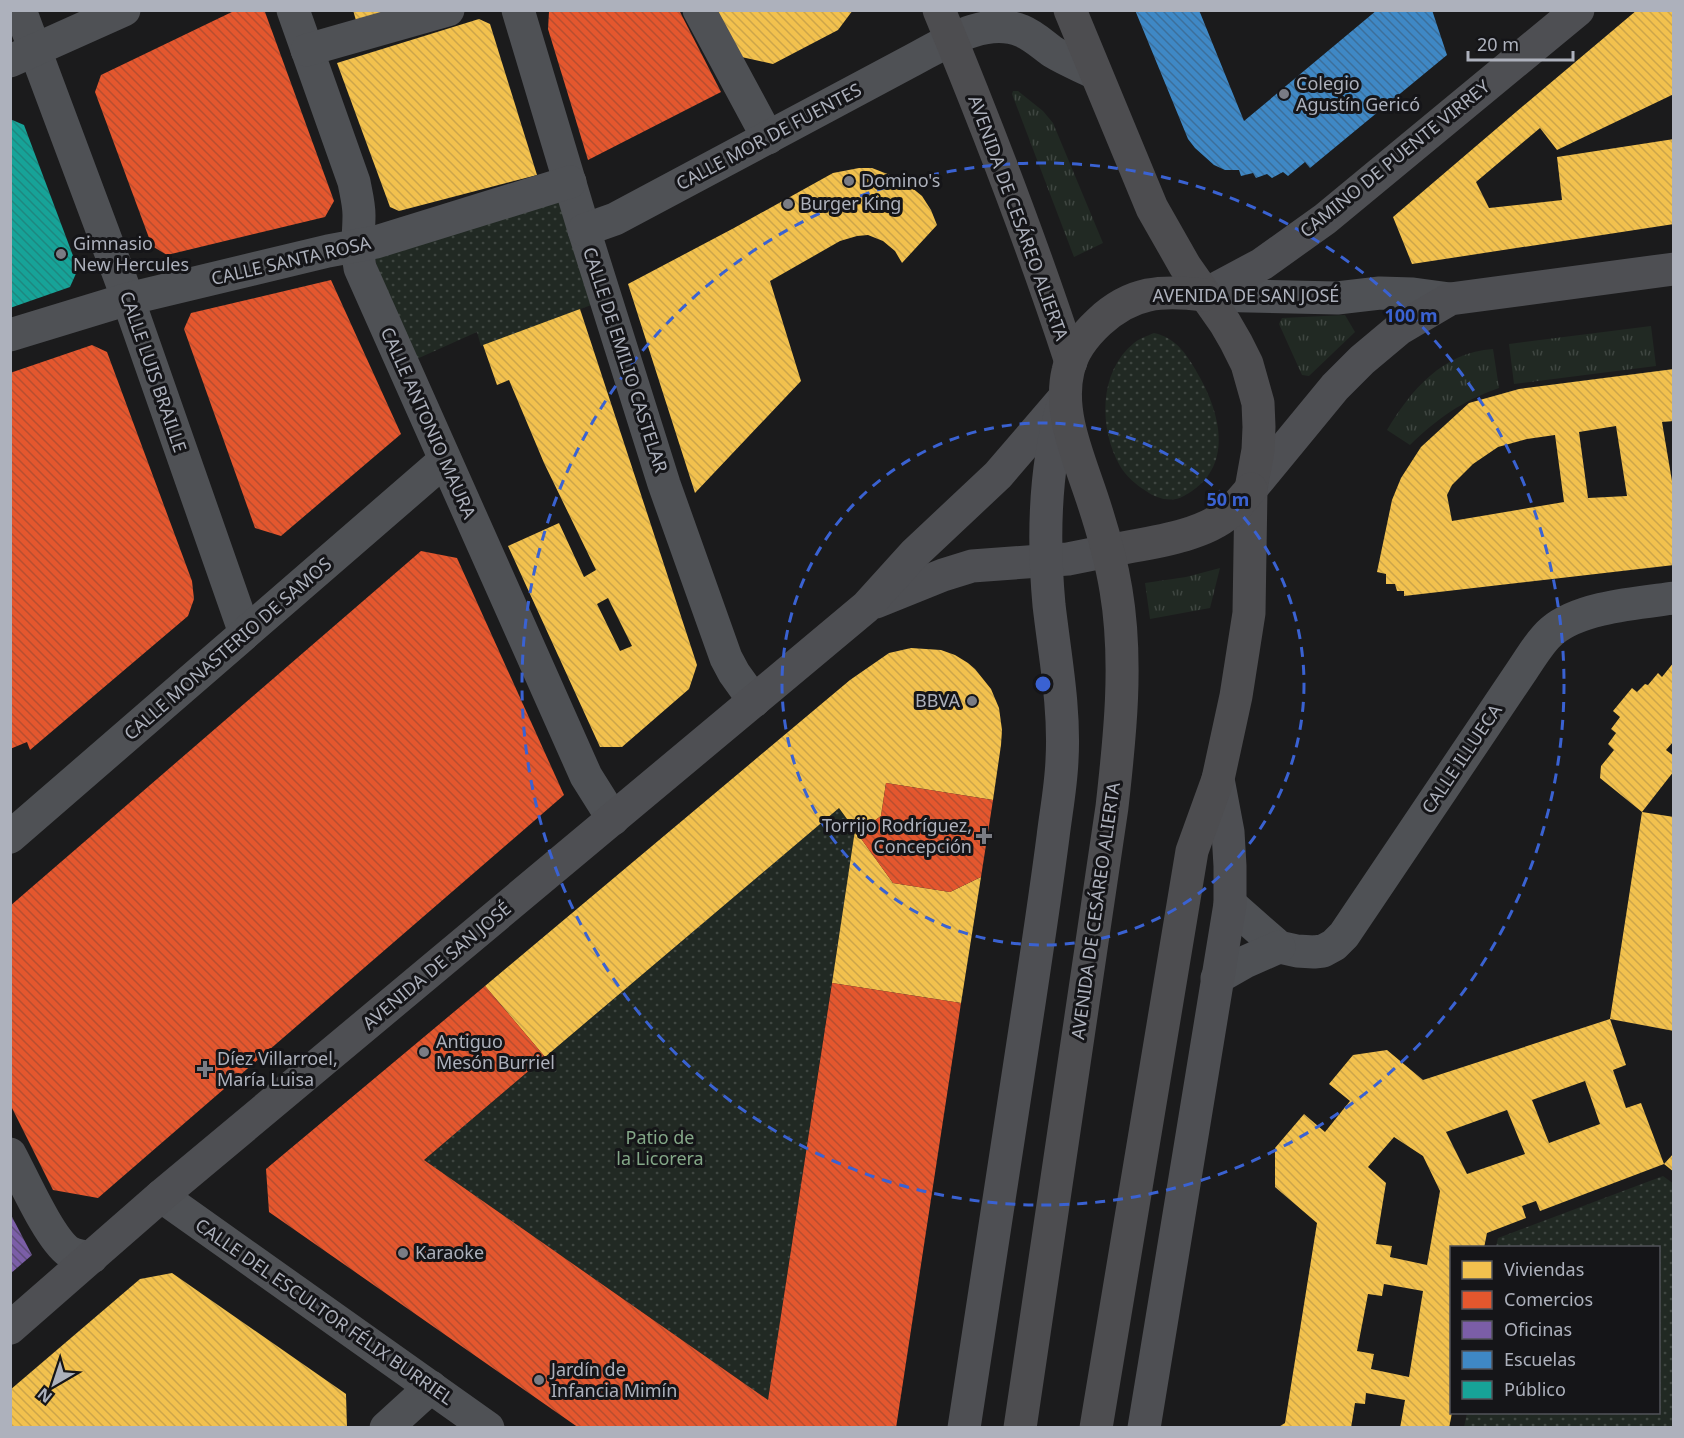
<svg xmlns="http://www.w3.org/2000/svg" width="1684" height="1438" viewBox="0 0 1684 1438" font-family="'Noto Sans',sans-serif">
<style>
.grass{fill:url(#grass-tufts)}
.park{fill:url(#park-dots)}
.homes{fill:url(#homes-back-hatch);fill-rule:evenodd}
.shops{fill:url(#shops-back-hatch)}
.offices{fill:url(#offices-back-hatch)}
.schools{fill:url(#schools-back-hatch)}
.public{fill:url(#public-back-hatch)}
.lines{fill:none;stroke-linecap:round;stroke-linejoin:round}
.minor{stroke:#4f5155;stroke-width:33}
.secondary{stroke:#4e4f53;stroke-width:33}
.primary{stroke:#4d4d50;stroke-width:33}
.ring{fill:none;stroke:#3a62d2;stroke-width:3;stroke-dasharray:10 8}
.poi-dot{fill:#7a7c84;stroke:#151518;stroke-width:2}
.labels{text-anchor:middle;stroke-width:6;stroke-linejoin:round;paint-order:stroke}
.poi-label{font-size:18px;fill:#adb1bc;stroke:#151518;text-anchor:start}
.street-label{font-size:18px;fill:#adb1bc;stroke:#151518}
.park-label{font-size:18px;fill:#84a888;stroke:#151518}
.centre{fill:#3a62d2;stroke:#151518;stroke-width:3}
.ring-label{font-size:18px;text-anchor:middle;font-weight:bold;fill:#3a62d2;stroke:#151518;stroke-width:6;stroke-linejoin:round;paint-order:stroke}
</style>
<defs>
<pattern id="grass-tufts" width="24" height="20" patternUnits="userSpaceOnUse" patternTransform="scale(1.5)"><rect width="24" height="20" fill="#212923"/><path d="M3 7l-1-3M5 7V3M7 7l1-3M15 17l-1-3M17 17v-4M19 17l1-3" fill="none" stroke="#3f4641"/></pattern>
<pattern id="park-dots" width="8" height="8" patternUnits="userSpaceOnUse" patternTransform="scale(1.5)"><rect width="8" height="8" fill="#212923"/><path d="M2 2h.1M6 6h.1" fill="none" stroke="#3f4641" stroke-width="1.8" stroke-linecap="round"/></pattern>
<pattern id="homes-back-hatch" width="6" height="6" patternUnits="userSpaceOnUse" patternTransform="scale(1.5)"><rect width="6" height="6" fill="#f2c14e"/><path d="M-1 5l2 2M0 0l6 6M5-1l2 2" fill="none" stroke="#cca54a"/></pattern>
<pattern id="shops-back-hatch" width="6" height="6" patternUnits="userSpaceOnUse" patternTransform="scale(1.5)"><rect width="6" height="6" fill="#e4572e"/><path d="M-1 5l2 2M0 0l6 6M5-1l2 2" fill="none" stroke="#b84e30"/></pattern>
<pattern id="offices-back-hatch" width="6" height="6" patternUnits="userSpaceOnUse" patternTransform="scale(1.5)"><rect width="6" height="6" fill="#7b5ea7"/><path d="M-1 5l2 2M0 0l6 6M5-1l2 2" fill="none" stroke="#5f4e7b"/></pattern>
<pattern id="schools-back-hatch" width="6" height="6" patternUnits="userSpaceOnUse" patternTransform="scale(1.5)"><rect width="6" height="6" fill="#3f88c5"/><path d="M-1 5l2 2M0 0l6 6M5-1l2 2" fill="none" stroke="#3c6f9b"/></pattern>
<pattern id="public-back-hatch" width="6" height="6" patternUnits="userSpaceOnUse" patternTransform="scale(1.5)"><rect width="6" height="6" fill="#17a398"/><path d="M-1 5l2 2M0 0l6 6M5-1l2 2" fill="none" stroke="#1e8880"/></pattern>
</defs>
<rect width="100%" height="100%" fill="#1b1b1c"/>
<!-- grass -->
<g class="grass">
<polygon points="1013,91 1018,91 1043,111 1053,123 1103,243 1074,257 1012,94"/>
<polygon points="1345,315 1355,332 1309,376 1302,375 1279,324 1282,318"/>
<polygon points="1651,326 1656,366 1514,384 1509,344"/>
<path d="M1493 349 1499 388C1462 401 1438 418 1410 445L1387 430C1411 390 1443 352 1493 349Z"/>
<polygon points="1220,568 1210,608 1150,619 1145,583 1186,577"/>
</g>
<!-- park -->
<g class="park">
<polygon points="561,198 602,301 481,346 477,332 410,362 372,251"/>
<path d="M1154 333C1177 338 1188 356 1199 376 1219 411 1234 463 1192 491 1187 494 1182 498 1176 499 1165 501 1154 497 1146 491 1136 485 1126 476 1120 466 1099 429 1098 372 1134 343 1140 338 1147 336 1154 333Z"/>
<polygon points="839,808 855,830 768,1400 424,1160"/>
<polygon points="1663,1176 1674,1184 1673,1427 1464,1427 1467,1413 1658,1412 1658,1248 1496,1247 1498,1238"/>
</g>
<!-- homes -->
<g class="homes">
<polygon points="353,10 396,10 357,24"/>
<polygon points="713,10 853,10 838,30 773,64 737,56"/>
<polygon points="1637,10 1674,10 1674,94 1557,150 1540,128 1476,182 1489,208 1562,200 1557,157 1674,139 1674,224 1412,264 1393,217 1523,106"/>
<polygon points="479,19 490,24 537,175 399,211 390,207 337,63"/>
<polygon points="859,168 872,168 890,175 906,183 922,196 931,210 937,225 902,263 895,251 883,241 868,235 857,236 840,241 770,281 801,381 695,493 628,284 734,228 833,173"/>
<path d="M580 309 697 665 689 689 622 747H600L508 546 559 523 584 577 596 570 544 463 509 380 497 385 483 345ZM608 598 632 646 620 651 597 604Z"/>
<path d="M1674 369V421L1662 422 1674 493V565L1404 596V591H1397L1395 584H1386V574L1377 572 1392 500 1401 478 1421 447 1469 403 1519 389ZM1616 426 1627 496 1588 498 1579 432ZM1555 435 1564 502 1452 521 1447 495 1452 485 1473 464 1498 447 1527 439Z"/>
<polygon points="911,648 941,650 955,655 968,663 975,669 991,689 999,708 1002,730 1001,745 993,800 886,783 881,816 857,833 893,883 950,892 981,877 961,1003 832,983 855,830 839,808 545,1057 485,986 850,680 889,653"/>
<polygon points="1674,662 1674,741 1666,750 1674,756 1674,771 1642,812 1674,817 1674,1031 1610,1019 1642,812 1600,778 1601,766 1614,750 1608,744 1616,733 1611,729 1620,717 1613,711 1632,688 1637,692 1645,684 1648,685 1658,673 1662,677"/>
<path d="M1610 1019 1626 1065 1613 1070 1626 1108 1641 1103 1664 1164 1674 1153V1172L1664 1164 1540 1211 1536 1201 1522 1206 1526 1218 1487 1233 1484 1248H1452V1413L1449 1428H1400L1405 1400 1366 1393 1365 1404 1355 1403 1351 1428H1277L1285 1423 1317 1223 1275 1187V1148L1304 1114 1325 1132 1350 1101 1329 1084 1353 1055 1387 1050 1423 1080ZM1585 1081 1600 1124 1549 1143 1532 1100ZM1507 1110 1525 1154 1467 1174 1446 1132ZM1394 1137 1423 1156 1440 1191 1427 1265 1390 1257 1392 1246 1376 1244 1386 1183 1368 1167ZM1384 1284 1423 1291 1409 1377 1371 1369 1374 1354 1357 1351 1368 1294 1382 1296Z"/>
<polygon points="172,1273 346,1394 347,1428 10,1428 10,1390 140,1279"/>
</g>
<!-- shops -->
<g class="shops">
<polygon points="236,10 261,10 265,12 334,201 325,217 167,255 152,246 95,92 101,75"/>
<polygon points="552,10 679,10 721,92 588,160 548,29 549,12"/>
<polygon points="331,280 401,434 281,536 255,528 184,329 191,313"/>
<polygon points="92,345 107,352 192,581 194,599 188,616 30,750 27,742 10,749 10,373"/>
<polygon points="421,551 457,558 564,795 98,1198 53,1190 10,1104 10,906"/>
<polygon points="886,783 993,800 981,877 950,892 893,883 857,833 881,816"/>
<polygon points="832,983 961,1003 896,1428 579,1428 269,1212 266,1169 485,986 545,1057 424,1160 768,1400"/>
</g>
<!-- offices -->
<polygon class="offices" points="10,1213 32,1255 10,1274"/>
<!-- schools -->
<polygon class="schools" points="1135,10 1199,10 1244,121 1377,10 1432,10 1447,55 1310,168 1305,162 1288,176 1283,172 1272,178 1267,174 1256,178 1253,173 1241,176 1239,170 1225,170 1214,165 1195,148 1188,139"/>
<!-- public -->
<polygon class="public" points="10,119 24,125 78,269 70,287 10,308"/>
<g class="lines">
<!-- minor -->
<g class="minor">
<polyline points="20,10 128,299 245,633"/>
<path d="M293 10 354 182C356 193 359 204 359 215 359 235 356 247 360 268L586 776 613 819"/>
<polyline points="518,10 584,230 664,484 726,658 734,673 754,701"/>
<polyline points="699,10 768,138"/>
<polyline points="307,50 448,10"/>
<polyline points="10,61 124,10"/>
<path d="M584 230 615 219 909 62C942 45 984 15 1022 31 1034 36 1043 45 1053 52 1066 60 1081 66 1095 73"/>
<polyline points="1204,295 1337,298 1380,293 1413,294 1450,299"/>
<polyline points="10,335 128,299 328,251 376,242 570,182"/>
<polyline points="10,837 445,460"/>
<path d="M1230 904 1279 947 1297 951 1314 952 1323 951 1334 945 1344 935 1523 669C1532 656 1540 641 1552 631 1580 607 1638 603 1674 598"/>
<polyline points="1217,978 1245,962 1279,947"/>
<path d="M10 1154C23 1178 49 1238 69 1252 77 1256 84 1257 92 1257"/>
<polyline points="161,1196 488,1428"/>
<polyline points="386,1428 431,1387"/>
</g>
<!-- secondary -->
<g class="secondary">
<polyline points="1204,295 1262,264 1325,219 1578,10"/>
<polyline points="1251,489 1335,387 1362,360 1399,329 1450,299 1674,269"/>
<polyline points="876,602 943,575 972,566 1068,559 1108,551"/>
<polyline points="10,1328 161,1196 866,607 914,554 998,475 1065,397"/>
<path d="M964 1428C987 1284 1009 1140 1030 997 1038 944 1046 891 1053 837 1056 812 1061 786 1062 760 1065 708 1055 657 1049 605 1043 539 1044 469 1063 405"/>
<polyline points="1144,1428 1230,904 1230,866 1228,832 1218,779"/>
</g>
<!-- primary -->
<g class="primary">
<path d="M939 10C987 126 1032 243 1071 362"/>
<polyline points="1070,10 1152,208 1185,266 1225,323 1236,342 1247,364 1258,403 1259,427 1258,450 1251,489 1249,613 1236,696 1218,779 1192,851 1096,1428"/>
<path d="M1108 551C1145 543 1200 538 1229 513 1237 506 1244 497 1251 489"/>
<path d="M1020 1428 1112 807C1120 736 1128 661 1116 590 1111 559 1102 528 1092 498 1079 458 1058 413 1068 371 1072 351 1085 335 1099 322 1132 291 1162 290 1204 295"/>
</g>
</g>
<!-- distance rings -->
<g class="ring">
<circle cx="1043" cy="684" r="261"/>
<circle cx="1043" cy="684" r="521"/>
</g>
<!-- markers -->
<g class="poi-dot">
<circle cx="1284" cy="94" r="6"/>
<circle cx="849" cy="181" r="6"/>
<circle cx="788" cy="204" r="6"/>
<circle cx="61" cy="254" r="6"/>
<circle cx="972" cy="701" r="6"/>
<path d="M981 827h6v6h6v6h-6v6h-6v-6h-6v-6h6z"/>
<circle cx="424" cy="1052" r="6"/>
<path d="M202 1060h6v6h6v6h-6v6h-6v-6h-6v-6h6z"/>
<circle cx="403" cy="1253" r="6"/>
<circle cx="539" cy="1380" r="6"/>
</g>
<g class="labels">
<!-- poi labels -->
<g class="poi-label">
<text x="1296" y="90">Colegio<tspan x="1296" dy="21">Agustín Gericó</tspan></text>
<text x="861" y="187">Domino's</text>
<text x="800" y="210">Burger King</text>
<text x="73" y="250">Gimnasio<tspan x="73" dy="21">New Hercules</tspan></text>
<text x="960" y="707" text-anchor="end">BBVA</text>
<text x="972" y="832" text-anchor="end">Torrijo Rodríguez,<tspan x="972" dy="21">Concepción</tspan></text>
<text x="436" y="1048">Antiguo<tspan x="436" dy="21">Mesón Burriel</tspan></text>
<text x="217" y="1065">Díez Villarroel,<tspan x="217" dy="21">María Luisa</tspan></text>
<text x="415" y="1259">Karaoke</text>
<text x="551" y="1376">Jardín de<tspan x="551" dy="21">Infancia Mimín</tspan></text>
</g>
<!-- street labels -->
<g class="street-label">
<text transform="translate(769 137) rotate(-28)" y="6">CALLE MOR DE FUENTES</text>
<text transform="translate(1395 159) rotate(-39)" y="6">CAMINO DE PUENTE VIRREY</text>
<text transform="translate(1018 218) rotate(70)" y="6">AVENIDA DE CESÁREO ALIERTA</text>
<text transform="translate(291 261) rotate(-13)" y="6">CALLE SANTA ROSA</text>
<text x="1246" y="302">AVENIDA DE SAN JOSÉ</text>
<text transform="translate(625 360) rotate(72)" y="6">CALLE DE EMILIO CASTELAR</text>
<text transform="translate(153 372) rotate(71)" y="6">CALLE LUIS BRAILLE</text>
<text transform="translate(428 423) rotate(66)" y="6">CALLE ANTONIO MAURA</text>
<text transform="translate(228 649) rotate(-41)" y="6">CALLE MONASTERIO DE SAMOS</text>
<text transform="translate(1462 759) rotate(-56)" y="6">CALLE ILLUECA</text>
<text transform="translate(1096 911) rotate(-82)" y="6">AVENIDA DE CESÁREO ALIERTA</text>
<text transform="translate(437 966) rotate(-40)" y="6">AVENIDA DE SAN JOSÉ</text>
<text transform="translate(324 1312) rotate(35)" y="6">CALLE DEL ESCULTOR FÉLIX BURRIEL</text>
</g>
<!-- park labels -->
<g class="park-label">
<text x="660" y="1144">Patio de<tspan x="660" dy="21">la Licorera</tspan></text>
</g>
</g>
<circle cx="1043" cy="684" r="9" class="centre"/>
<g class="ring-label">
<text x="1411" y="322">100 m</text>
<text x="1228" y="506">50 m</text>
</g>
<!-- border -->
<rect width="1684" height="1438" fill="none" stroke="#adb1bc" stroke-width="24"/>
<!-- legend -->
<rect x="1450" y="1246" width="210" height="168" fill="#151518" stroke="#52535a" stroke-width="1.5"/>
<rect x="1462" y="1261" width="30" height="18" fill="#f2c14e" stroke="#52535a" stroke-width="1.5"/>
<text x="1504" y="1276" font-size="18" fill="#adb1bc">Viviendas</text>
<rect x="1462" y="1291" width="30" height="18" fill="#e4572e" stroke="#52535a" stroke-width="1.5"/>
<text x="1504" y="1306" font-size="18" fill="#adb1bc">Comercios</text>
<rect x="1462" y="1321" width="30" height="18" fill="#7b5ea7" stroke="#52535a" stroke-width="1.5"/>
<text x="1504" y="1336" font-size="18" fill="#adb1bc">Oficinas</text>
<rect x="1462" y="1351" width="30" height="18" fill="#3f88c5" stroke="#52535a" stroke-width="1.5"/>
<text x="1504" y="1366" font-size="18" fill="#adb1bc">Escuelas</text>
<rect x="1462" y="1381" width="30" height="18" fill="#17a398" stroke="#52535a" stroke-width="1.5"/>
<text x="1504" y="1396" font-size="18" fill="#adb1bc">Público</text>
<!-- north arrow -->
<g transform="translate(54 1384) rotate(219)" stroke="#151518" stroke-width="4.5" paint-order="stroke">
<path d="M0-4.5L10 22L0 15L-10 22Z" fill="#adb1bc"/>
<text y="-9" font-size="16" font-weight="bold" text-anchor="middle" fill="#adb1bc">N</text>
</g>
<!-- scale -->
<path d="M1468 51v9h105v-9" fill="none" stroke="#adb1bc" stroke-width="3"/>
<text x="1477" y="51" font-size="18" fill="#adb1bc" stroke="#151518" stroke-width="4.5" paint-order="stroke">20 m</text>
</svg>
